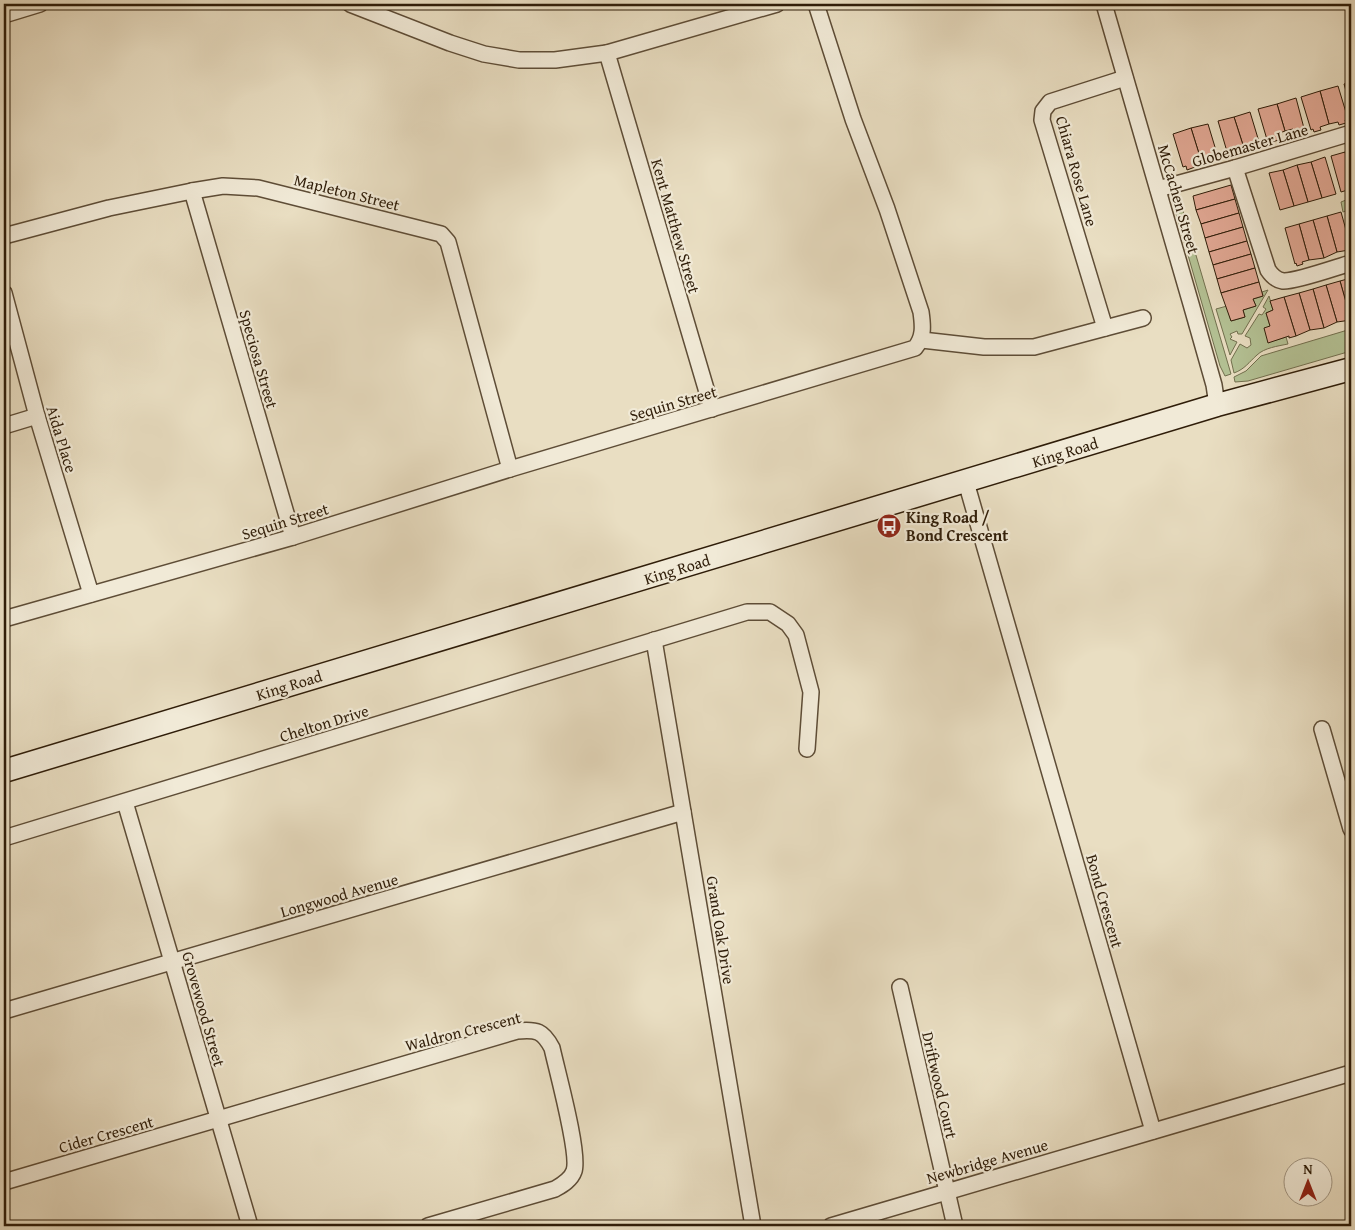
<svg xmlns="http://www.w3.org/2000/svg" width="1355" height="1230" viewBox="0 0 1355 1230" font-family="'Gentium Book Plus',serif">
<style>
.green{fill:#b4c295;stroke:#72704f}
.building{fill:#e1a894;stroke:#2f1d09}
.lines{fill:none;stroke-linecap:round;stroke-linejoin:round}
.minor-casing{stroke:#5e4d37;stroke-width:18}
.secondary-casing{stroke:#2f1d09;stroke-width:25}
.minor{stroke:#f1ead7;stroke-width:15}
.secondary{stroke:#f1ead7;stroke-width:22}
.labels{text-anchor:middle;stroke-width:4.5;stroke-linejoin:round;paint-order:stroke}
.street-label{font-size:16px;fill:#2f1d09;stroke:#f1ead7}
.poi-label{font-size:16px;font-weight:bold;fill:#2f1d09;stroke:#f1ead7;text-anchor:start}
</style>
<rect width="100%" height="100%" fill="#e9dec2"/>
<filter id="stains"><feTurbulence type="fractalNoise" baseFrequency=".004" numOctaves="4"/><feColorMatrix values="0 0 0 0 .2 0 0 0 0 .09 0 0 0 0 .02 0 0 0 .5 -.17"/></filter>
<radialGradient id="worn" r=".72"><stop offset=".6" stop-color="#630" stop-opacity="0"/><stop offset="1" stop-color="#630" stop-opacity=".3"/></radialGradient>
<!-- green -->
<g class="green">
<polygon points="1351,198 1351,209 1343,212 1341,202"/>
<polygon points="1177,199 1180,201 1231,374 1225,376 1220,366 1175,210"/>
<polygon points="1268,290 1242,334 1238,334 1237,331 1230,334 1232,337 1230,339 1237,342 1230,355 1216,309 1227,306 1231,321 1245,317 1243,310 1256,306 1253,299 1263,296 1262,292"/>
<path d="M1269 296 1273 310 1266 313 1270 326 1269 342 1286 337 1288 344C1278 346 1264 348 1257 355 1249 362 1245 369 1234 373L1231 360 1240 344 1247 348 1251 345 1250 338 1245 336 1259 314 1262 315 1266 309 1263 307Z"/>
<polygon points="1351,329 1351,351 1248,381 1235,382 1234,377 1246,371 1261,356"/>
</g>
<!-- building -->
<g class="building">
<polygon points="1351,82 1351,108 1344,84"/>
<polygon points="1338,86 1348,119 1345,120 1346,123 1339,125 1338,122 1329,124 1320,91"/>
<polygon points="1320,91 1329,124 1320,127 1321,130 1314,132 1313,129 1311,130 1301,97"/>
<polygon points="1296,98 1305,132 1295,136 1293,129 1285,131 1277,104"/>
<polygon points="1277,104 1285,131 1277,134 1279,140 1268,143 1258,109"/>
<polygon points="1250,112 1260,145 1258,146 1259,149 1252,150 1250,146 1244,148 1234,117"/>
<polygon points="1234,117 1244,148 1236,150 1237,155 1230,157 1229,154 1228,155 1218,121"/>
<polygon points="1208,124 1218,157 1214,158 1215,161 1207,164 1205,158 1201,160 1191,128"/>
<polygon points="1191,128 1201,160 1194,162 1195,167 1187,170 1186,166 1183,167 1173,134"/>
<polygon points="1351,151 1351,175 1345,152"/>
<polygon points="1345,152 1351,175 1351,189 1341,192 1331,156"/>
<polygon points="1325,157 1336,194 1322,198 1311,162"/>
<polygon points="1311,162 1322,198 1308,202 1297,165"/>
<polygon points="1297,165 1308,202 1294,206 1283,170"/>
<polygon points="1283,170 1294,206 1280,210 1269,173"/>
<polygon points="1231,185 1235,199 1196,210 1193,196"/>
<polygon points="1235,199 1239,213 1201,224 1196,210"/>
<polygon points="1351,209 1351,228 1346,210"/>
<polygon points="1341,212 1351,248 1349,248 1349,250 1337,252 1327,216"/>
<polygon points="1239,213 1243,227 1205,238 1201,224"/>
<polygon points="1327,216 1337,252 1324,258 1313,220"/>
<polygon points="1313,220 1324,258 1309,260 1299,224"/>
<polygon points="1299,224 1309,260 1302,262 1303,264 1297,266 1296,263 1295,264 1285,228"/>
<polygon points="1243,227 1247,241 1209,252 1205,238"/>
<polygon points="1247,241 1251,254 1213,265 1209,252"/>
<polygon points="1251,254 1255,268 1217,279 1213,265"/>
<polygon points="1255,268 1259,282 1221,293 1217,279"/>
<polygon points="1351,278 1351,320 1340,281"/>
<polygon points="1340,281 1351,320 1337,322 1326,285"/>
<polygon points="1259,282 1263,296 1253,299 1256,306 1243,310 1245,317 1231,321 1221,293"/>
<polygon points="1326,285 1337,322 1324,328 1313,289"/>
<polygon points="1313,289 1324,328 1310,330 1299,293"/>
<polygon points="1299,293 1310,330 1296,336 1284,297"/>
<polygon points="1284,297 1296,336 1289,338 1289,336 1268,343 1264,328 1270,326 1266,313 1273,310 1270,301"/>
</g>
<g class="lines">
<defs>
<g id="minor">
<polyline points="350,4 450,43 484,54 519,60 555,60 607,53 777,4"/>
<polyline points="1104,4 1191,304 1214,385 1217,405"/>
<polyline points="4,15 40,4"/>
<polyline points="607,53 712,409"/>
<path d="M1235 168 1268 270C1272 276 1276 280 1283 281 1295 282 1337 267 1351 263"/>
<polyline points="1158,189 1235,168 1351,133"/>
<polyline points="192,191 293,537"/>
<polyline points="4,236 109,208 192,191 223,186 258,188 441,234 448,242 510,469"/>
<polyline points="4,293 37,416 91,594"/>
<polyline points="1105,328 1042,120 1043,111 1050,102 1125,78"/>
<polyline points="922,340 984,347 1034,347 1143,318"/>
<polyline points="4,426 37,416"/>
<polyline points="966,482 1153,1131"/>
<path d="M4 619 293 537 510 469 915 348C924 337 923 326 921 312L887 209 853 119 816 4"/>
<polyline points="654,640 753,1226"/>
<polyline points="1322,729 1351,829"/>
<polyline points="125,802 250,1226"/>
<polyline points="4,838 747,612 770,612 788,624 796,635 811,692 807,749"/>
<polyline points="900,987 955,1226"/>
<polyline points="4,1011 683,812"/>
<path d="M4 1182 517 1031C537 1029 543 1031 552 1048 557 1071 580 1154 574 1171 571 1180 562 1185 555 1189L428 1226"/>
<polyline points="831,1226 1351,1073"/>
</g>
<polyline id="secondary" points="4,771 1217,405 1351,369"/>
</defs>
<!-- minor casing -->
<use href="#minor" class="minor-casing"/>
<!-- secondary casing -->
<use href="#secondary" class="secondary-casing"/>
<!-- minor -->
<use href="#minor" class="minor"/>
<!-- secondary -->
<use href="#secondary" class="secondary"/>
</g>
<!-- icons -->
<defs>
<symbol id="bus-disc" viewBox="-11 -11 22 22"><circle r="9.5" fill="#8f2418" stroke="#f1ead7"/><path d="M-5-6H5V4H4V6H2V4H-2V6H-4V4H-5ZM-3.5-4V0h7V-4ZM-3.5 1.2v1.5H-2V1.2ZM2 1.2v1.5H3.5V1.2Z" fill="#fff"/></symbol>
</defs>
<g fill-rule="evenodd">
<use href="#bus-disc" x="875" y="512" width="28" height="28"/>
</g>
<g class="labels">
<!-- street labels -->
<g class="street-label">
<text transform="translate(1250 145) rotate(-16)" y="6">Globemaster Lane</text>
<text transform="translate(1077 171) rotate(74)" y="6">Chiara Rose Lane</text>
<text transform="translate(347 192) rotate(14)" y="6">Mapleton Street</text>
<text transform="translate(1179 199) rotate(74)" y="6">McCachen Street</text>
<text transform="translate(676 226) rotate(74)" y="6">Kent Matthew Street</text>
<text transform="translate(259 359) rotate(74)" y="6">Speciosa Street</text>
<text transform="translate(673 403) rotate(-16)" y="6">Sequin Street</text>
<text transform="translate(62 439) rotate(73)" y="6">Aida Place</text>
<text transform="translate(1065 452) rotate(-17)" y="6">King Road</text>
<text transform="translate(285 521) rotate(-17)" y="6">Sequin Street</text>
<text transform="translate(677 569) rotate(-17)" y="6">King Road</text>
<text transform="translate(289 685) rotate(-17)" y="6">King Road</text>
<text transform="translate(324 723) rotate(-17)" y="6">Chelton Drive</text>
<text transform="translate(339 895) rotate(-16)" y="6">Longwood Avenue</text>
<text transform="translate(1105 901) rotate(74)" y="6">Bond Crescent</text>
<text transform="translate(721 930) rotate(81)" y="6">Grand Oak Drive</text>
<text transform="translate(204 1009) rotate(74)" y="6">Grovewood Street</text>
<text transform="translate(463 1031) rotate(-14)" y="6">Waldron Crescent</text>
<text transform="translate(940 1085) rotate(77)" y="6">Driftwood Court</text>
<text transform="translate(106 1134) rotate(-16)" y="6">Cider Crescent</text>
<text transform="translate(987 1161) rotate(-16)" y="6">Newbridge Avenue</text>
</g>
<!-- poi labels -->
<g class="poi-label">
<text x="906" y="523">King Road /<tspan x="906" dy="18">Bond Crescent</tspan></text>
</g>
</g>
<!-- margin -->
<rect width="1355" height="1230" fill="none" stroke="#e9dec2" stroke-width="20"/>
<rect x="5" y="5" width="1345" height="1220" fill="none" stroke="#2f1d09" stroke-width="2.5"/>
<rect x="10" y="10" width="1335" height="1210" fill="none" stroke="#2f1d09"/>
<!-- north arrow -->
<g transform="translate(1308 1182)"><circle r="24" fill="#f1ead7" stroke="#a39885"/>
<path d="M0-4L9 19L0 12L-9 19Z" fill="#8f2418"/>
<text y="-8" font-size="14" font-weight="bold" text-anchor="middle" fill="#2f1d09">N</text>
</g>
<rect width="100%" height="100%" filter="url(#stains)"/>
<rect width="100%" height="100%" fill="url(#worn)"/>
</svg>
